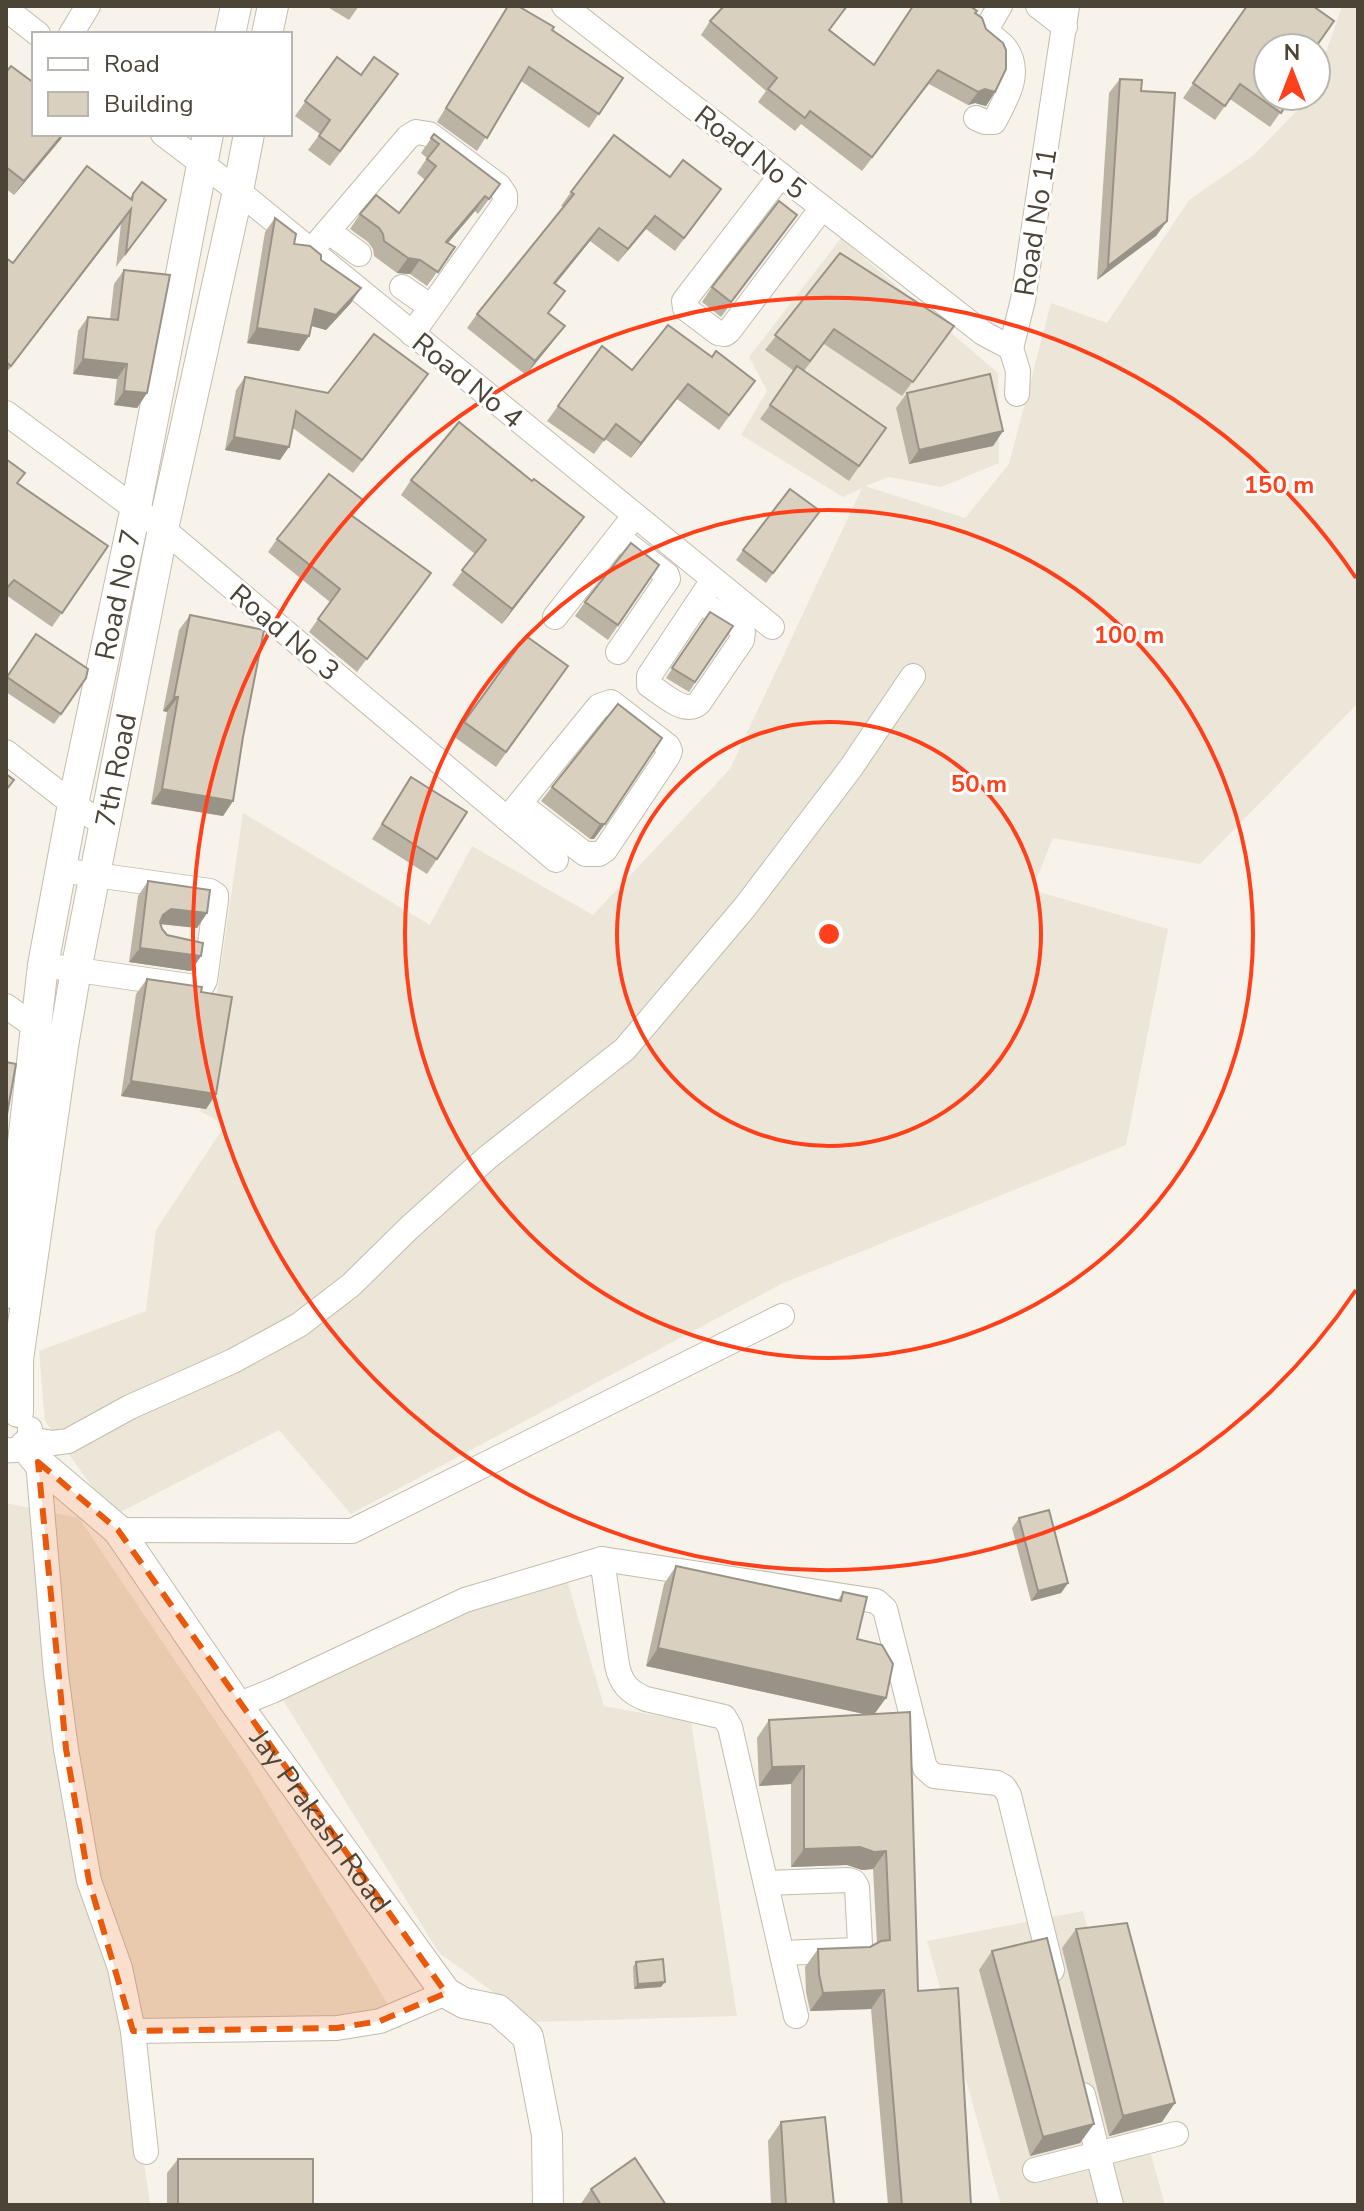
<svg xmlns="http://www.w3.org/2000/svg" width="1364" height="2211" viewBox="0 0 1364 2211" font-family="'Nunito Sans',sans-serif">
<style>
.residential{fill:#ebe6d8}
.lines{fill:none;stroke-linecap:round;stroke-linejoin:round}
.minor-casing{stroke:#c4bcac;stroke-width:26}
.tertiary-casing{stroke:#c4bcac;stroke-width:32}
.minor{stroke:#fff;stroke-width:24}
.tertiary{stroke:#fff;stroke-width:30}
.wall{fill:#bbb3a4}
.shaded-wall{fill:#999286}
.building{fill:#dad0bf;stroke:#999286;stroke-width:2}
.marked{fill:#e8590c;fill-opacity:0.2;stroke:#e8590c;stroke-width:6;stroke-dasharray:16 10;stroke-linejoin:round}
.ring{fill:none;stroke:#ff401a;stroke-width:4}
.labels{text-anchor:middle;stroke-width:6;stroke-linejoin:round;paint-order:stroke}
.street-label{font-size:28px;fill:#4c4537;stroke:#fff}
.centre{fill:#ff401a;stroke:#fff;stroke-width:4}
.ring-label{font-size:24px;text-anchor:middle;font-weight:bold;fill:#ff401a;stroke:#fff;stroke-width:6;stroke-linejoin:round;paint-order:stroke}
</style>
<rect width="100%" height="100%" fill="#f7f3eb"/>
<!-- residential -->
<g class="residential">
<polygon points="1342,6 1358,6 1358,703 1200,864 1053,838 1032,890 1168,929 1126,1145 783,1283 351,1514 279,1430 113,1516 45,1421 39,1351 146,1311 156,1230 225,1125 200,1111 243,813 430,925 472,846 593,915 730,769 862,488 843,497 741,435 767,391 749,357 841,238 998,373 999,463 941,487 889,477 865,486 965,518 1009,464 1051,303 1107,323 1189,200 1254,155 1311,96 1316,96 1316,81"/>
<polygon points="6,1503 79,1518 245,1765 402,2028 127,2040 150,2205 6,2205"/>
<polygon points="561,1560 604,1706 691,1722 737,2016 535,2022 439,1953 270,1679"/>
<polygon points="1083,1911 1165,2205 1001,2205 927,1941"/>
</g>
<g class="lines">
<defs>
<g id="minor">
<polyline points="564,6 983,333 1011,348 1023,300 1067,6"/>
<polyline points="1038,6 1065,27"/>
<polyline points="6,9 38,34"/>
<polyline points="71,34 88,6"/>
<path d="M976 118 985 122H994C1005 100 1023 74 1006 49 1002 43 993 38 987 32V28L1000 6"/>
<polyline points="163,134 238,191 772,627"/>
<polyline points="781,175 684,301 685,308 718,333 725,334 729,331 822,208"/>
<polyline points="328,231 359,254"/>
<polyline points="311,251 408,137 416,132 429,134 499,186 505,195 505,203 412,334"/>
<polyline points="402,287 431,307"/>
<polyline points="1011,348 1018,371 1017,394"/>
<polyline points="6,413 163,529 556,860"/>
<polyline points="618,537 667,575 668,579 618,652"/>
<path d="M699 601 740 627 743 632 742 640 699 703C685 716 663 694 649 685V676L713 580"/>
<polyline points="555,617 628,524"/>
<polyline points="6,752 73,804 105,825"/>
<polyline points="507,819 599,706 611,702 668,746 670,751 668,756 605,850 599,854 585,854 520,804"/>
<polyline points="43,965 196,987 202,986 205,980 216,900 216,895 210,891 60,870"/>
<polyline points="6,1006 47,1035"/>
<polyline points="29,1439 53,1443 68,1441 130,1407 233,1361 299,1325 351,1285 409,1228 488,1157 625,1049 745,907 850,769 913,676"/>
<path d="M6 1450C21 1452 30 1444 30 1429"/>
<polyline points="38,1462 56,1674 66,1749 89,1881 120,1968 133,2031 146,2152"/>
<polyline points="118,1530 352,1531 782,1316"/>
<path d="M602 1559 617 1665C621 1684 629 1692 646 1699L724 1717 730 1727 796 2016"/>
<polyline points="237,1705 272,1691 465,1600 602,1559 876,1601 885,1609 925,1768 934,1776 997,1783 1004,1787 1009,1795 1052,1970"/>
<polyline points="766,1883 848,1880 854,1882 857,1887 860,1944 857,1950 782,1953"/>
<polyline points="133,2031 337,2028 380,2021 446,1993"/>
<polyline points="1083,2095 1111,2205"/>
<polyline points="1035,2170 1176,2134"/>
</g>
<g id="tertiary">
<polyline points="230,34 236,6"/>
<polyline points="267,34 273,6"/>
<path id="s1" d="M6 1293 43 965 73 804 136 507 208 134"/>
<path id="s2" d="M18 1412V1359L63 1046 76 970 163 529 238 191 249 134"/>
<path id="s3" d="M25 1446 38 1462 118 1530 237 1705 446 1993 464 2003 498 2010 528 2037 547 2135 548 2205"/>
</g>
</defs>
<!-- minor casing -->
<use href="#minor" class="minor-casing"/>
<!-- tertiary casing -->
<use href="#tertiary" class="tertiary-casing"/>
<!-- minor -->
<use href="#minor" class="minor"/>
<!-- tertiary -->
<use href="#tertiary" class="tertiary"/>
</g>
<!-- wall -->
<g class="wall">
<polygon points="326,6 359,6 349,20"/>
<polygon points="508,6 552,30 623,78 589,128 521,81 477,151 437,122"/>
<polygon points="1247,6 1292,96 1270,127 1230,99 1215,120 1183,98"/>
<polygon points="975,13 995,92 986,106 975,103 968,105 929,84 862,171 801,124 795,131 758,102 766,91 701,35 710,21 830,30 873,65"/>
<polygon points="337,57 361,75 388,89 330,166 308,150 320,134 295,116"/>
<polygon points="6,72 61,139 14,195 6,189"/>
<polygon points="1120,79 1141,91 1167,221 1156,236 1097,280 1109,93"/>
<polygon points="434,134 500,184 478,214 475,211 448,243 455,247 427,286 410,274 397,273 374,256 373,249 368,242 350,229 360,214 399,213 425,180 417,173 427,158 421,153"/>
<polygon points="670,177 721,189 675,251 646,229 618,262 590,241 555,284 555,305 549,313 555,339 526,375 467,328 477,314 564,207 561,206 571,192"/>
<polygon points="142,182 166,200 156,214 116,267 121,224 6,373 6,258 13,263 130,198"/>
<polygon points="797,215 721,317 702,302 712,287"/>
<polygon points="275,218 294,244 321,260 351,303 326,330 311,326 299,351 247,343 265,232"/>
<polygon points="840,253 954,326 902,396 824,344 804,371 886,428 849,481 760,419 794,371 765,350"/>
<polygon points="124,270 147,393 137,408 114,405 117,379 73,374 78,331 88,317 110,319 114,284"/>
<polygon points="602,346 632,370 712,357 755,381 719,430 677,399 631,458 605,439 594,454 547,421"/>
<polygon points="245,377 328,393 419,388 353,473 293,428 280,460 225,450 236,390"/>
<polygon points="907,393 1003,431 993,446 909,464 896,408"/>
<polygon points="6,459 17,483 108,546 52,627 6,595"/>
<polygon points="411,480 532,481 584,517 502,624 452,585 475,554 401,495"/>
<polygon points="820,511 766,583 736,560 743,550"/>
<polygon points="351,516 431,573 357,672 309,632 330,602 268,552 277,539"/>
<polygon points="659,565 608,640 575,616 585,602"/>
<polygon points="710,612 733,626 689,692 666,678"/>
<polygon points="190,615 243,737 233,801 223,816 151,804 167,712 163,711 179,630"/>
<polygon points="36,634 86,678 54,724 6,692 6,678"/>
<polygon points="526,636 568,666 496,767 453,736"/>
<polygon points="662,738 594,839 590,839 541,801 552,787"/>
<polygon points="411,777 437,859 427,874 372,839"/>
<polygon points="148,881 207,913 197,928 161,924 162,929 167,935 201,956 191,971 129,962 138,896"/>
<polygon points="147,979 201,992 216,1094 206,1109 121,1096 136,994"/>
<polygon points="1019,1518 1068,1583 1061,1593 1031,1601 1012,1528"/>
<polygon points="676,1566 838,1600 843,1592 857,1639 875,1714 918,1991 971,2205 888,2205 871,2009 810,2011 806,1992 805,1967 818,1949 870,1947 877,1943 873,1869 862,1870 847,1865 791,1867 791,1784 759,1786 757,1738 769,1720 864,1714 646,1666 664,1584"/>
<polygon points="1076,1929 1162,2122 1109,2136 1062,1948"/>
<polygon points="992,1951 1080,2143 1030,2156 979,1970"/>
<polygon points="636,1962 661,1987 634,1989 633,1967"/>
<polygon points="781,2122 834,2205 771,2205 768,2141"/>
<polygon points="178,2159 313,2205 167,2205 167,2173"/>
<polygon points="591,2189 666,2205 580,2205"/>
</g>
<!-- shaded-wall -->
<g class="shaded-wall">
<polygon points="985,89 995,92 986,106 975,103 968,105 978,92"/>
<polygon points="63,134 64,134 61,139 14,195 24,181"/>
<polygon points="485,196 475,211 436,257 446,242"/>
<polygon points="131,209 121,224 6,373 11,366"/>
<polygon points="655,216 646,229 618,262 628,249"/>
<polygon points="1167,221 1156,236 1097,280 1108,266"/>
<polygon points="599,228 590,241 545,297 554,283"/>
<polygon points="408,258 420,260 410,274 397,273"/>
<polygon points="361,288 351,303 326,330 305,324 315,309"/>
<polygon points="565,326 555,339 526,375 535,361"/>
<polygon points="257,328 309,336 299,351 247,343"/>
<polygon points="83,359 127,364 117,379 73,374"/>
<polygon points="688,384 677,399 631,458 641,443"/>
<polygon points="124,391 147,393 137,408 114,405"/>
<polygon points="1003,431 993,446 909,464 919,450"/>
<polygon points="234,437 289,447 280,460 225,450"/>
<polygon points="584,517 573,532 502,624 512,609"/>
<polygon points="174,697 178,697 167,712 163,711"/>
<polygon points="162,789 233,801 223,816 151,804"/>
<polygon points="600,824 605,824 594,839 590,839"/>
<polygon points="171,909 207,913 197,928 160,924 163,915"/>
<polygon points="140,948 201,956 191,971 129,962"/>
<polygon points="131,1081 216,1094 206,1109 121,1096"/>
<polygon points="1068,1583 1061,1593 1031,1601 1038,1591"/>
<polygon points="658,1648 886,1698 873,1716 646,1666"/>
<polygon points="804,1766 791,1784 759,1786 772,1767"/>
<polygon points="860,1847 886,1851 873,1869 862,1870 847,1865 791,1867 804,1849"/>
<polygon points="665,1982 661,1987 634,1989 638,1984"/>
<polygon points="884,1990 871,2009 810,2011 823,1993"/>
<polygon points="1175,2103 1162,2122 1109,2136 1123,2116"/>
<polygon points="1094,2124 1080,2143 1030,2156 1043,2137"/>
</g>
<!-- building -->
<g class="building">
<polygon points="508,6 518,6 554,27 552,30 623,78 599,114 529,67 487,138 446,108"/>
<polygon points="724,6 847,6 829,30 874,65 913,6 970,6 977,11 975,13 982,18 986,29 1003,43 1006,50 1006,69 995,92 985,89 978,92 938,70 872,157 810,111 805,118 768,89 777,78 710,21"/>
<polygon points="1247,6 1313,6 1334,21 1315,48 1268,48 1268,96 1292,96 1281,113 1240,84 1225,106 1193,83"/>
<polygon points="337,57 361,75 374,57 398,74 340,151 319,136 330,120 305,101"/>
<polygon points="11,66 34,83 34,134 63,134 24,181 6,167 6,72"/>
<polygon points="1120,79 1142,80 1141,91 1175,93 1167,221 1108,266"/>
<polygon points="434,134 500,184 489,199 485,196 446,242 455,247 438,272 420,260 408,258 384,241 383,234 379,228 360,214 376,195 399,213 436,166 427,159 439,144 431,138"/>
<polygon points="614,135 670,177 683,160 721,189 684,238 655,216 628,249 599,228 554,283 565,291 548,313 565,326 535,361 477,314 574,194 571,192"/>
<polygon points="87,166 132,200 133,194 142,182 166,200 126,253 131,209 11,366 6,362 6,258 13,263"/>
<polygon points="779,201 797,215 731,302 712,287"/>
<polygon points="275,218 296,234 294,244 310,246 321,255 321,260 361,288 336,315 315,309 309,336 257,328"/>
<polygon points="840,253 954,326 913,382 834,329 810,361 775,335"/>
<polygon points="124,270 170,275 147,393 124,391 127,364 83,359 88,317 118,320"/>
<polygon points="668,325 712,357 716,351 755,381 729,415 688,384 641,443 616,424 604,440 558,406 602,346 632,370"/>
<polygon points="374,334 428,374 362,460 296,411 289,447 234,437 245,377 328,393"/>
<polygon points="797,366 886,428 859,466 770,405"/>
<polygon points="990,374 1003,431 919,450 907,393"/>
<polygon points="459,422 532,481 534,479 584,517 512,609 462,570 486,540 411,480"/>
<polygon points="6,459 25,473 17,483 108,546 62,613 14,580 6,589"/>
<polygon points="329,474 363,500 351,515 431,573 367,659 318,619 340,589 277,539"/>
<polygon points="790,489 820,511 773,573 743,550"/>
<polygon points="631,543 659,565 618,625 585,602"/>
<polygon points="710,612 733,626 695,682 672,668"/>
<polygon points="190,615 264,630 243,737 233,801 162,789 178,697 174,697"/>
<polygon points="36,634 88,669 86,678 61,714 7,677"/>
<polygon points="526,636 568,666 506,752 464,722"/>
<polygon points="618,704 662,738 605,824 600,824 552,787"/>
<polygon points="6,774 14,780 6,790"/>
<polygon points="411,777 467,812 437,859 382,824"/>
<polygon points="148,881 210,890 207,913 171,909 163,915 160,922 162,929 167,935 203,943 201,956 140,948"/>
<polygon points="147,979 202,987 201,992 232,997 216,1094 131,1081"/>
<polygon points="6,1062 16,1064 6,1120"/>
<polygon points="1049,1510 1068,1583 1038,1591 1019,1518"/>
<polygon points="676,1566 841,1601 843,1592 867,1597 857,1639 882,1645 893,1664 886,1698 658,1648"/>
<polygon points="910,1712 918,1991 958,1988 971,2205 902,2205 884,1990 823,1993 819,1974 818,1949 870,1947 881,1941 890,1940 886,1851 874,1852 860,1847 804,1849 804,1766 772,1767 769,1720"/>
<polygon points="1127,1923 1175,2103 1123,2116 1076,1929"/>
<polygon points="1047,1938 1094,2124 1043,2137 992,1951"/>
<polygon points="663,1959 665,1982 638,1984 636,1962"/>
<polygon points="825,2117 834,2205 786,2205 781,2122"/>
<polygon points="635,2158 666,2205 601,2205 591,2189"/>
<rect x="178" y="2159" width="135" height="46"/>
</g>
<!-- marked area -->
<path class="marked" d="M38 1462 118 1530 446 1993 380 2021 337 2028 133 2031 89 1881 66 1749Z"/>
<!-- distance rings -->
<g class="ring">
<circle cx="829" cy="934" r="212"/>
<circle cx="829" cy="934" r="424"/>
<path d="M1356 1290A636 636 0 1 1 1356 578"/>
</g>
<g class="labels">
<!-- street labels -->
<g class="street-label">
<text transform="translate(751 152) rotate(38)" y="10">Road No 5</text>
<text transform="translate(1035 222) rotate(-81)" y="10">Road No 11</text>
<text transform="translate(468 380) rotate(39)" y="10">Road No 4</text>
<text dy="10" stroke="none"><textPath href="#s1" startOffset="708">Road No 7</textPath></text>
<text transform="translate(285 632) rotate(40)" y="10">Road No 3</text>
<text dy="10" stroke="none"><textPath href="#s2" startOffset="650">7th Road</textPath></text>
<text dy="10" stroke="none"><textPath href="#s3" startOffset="480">Jay Prakash Road</textPath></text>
</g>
</g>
<circle cx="829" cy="934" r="12" class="centre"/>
<g class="ring-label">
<text x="1279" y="493">150 m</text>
<text x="1129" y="643">100 m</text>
<text x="979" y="792">50 m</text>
</g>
<!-- border -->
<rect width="1364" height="2211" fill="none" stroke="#4c4537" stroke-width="16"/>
<!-- legend -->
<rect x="32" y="32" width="260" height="104" fill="#ffffff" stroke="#b7b5af" stroke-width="2"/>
<rect x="48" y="58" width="40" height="12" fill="#ffffff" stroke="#b7b5af" stroke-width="2"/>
<text x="104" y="72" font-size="24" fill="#4c4537">Road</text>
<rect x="48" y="92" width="40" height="24" fill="#dad0bf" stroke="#b7b5af" stroke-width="2"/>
<text x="104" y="112" font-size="24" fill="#4c4537">Building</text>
<!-- north arrow -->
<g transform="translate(1292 72)"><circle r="38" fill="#ffffff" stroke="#b7b5af" stroke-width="2"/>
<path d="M0-6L14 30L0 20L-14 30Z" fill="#ff401a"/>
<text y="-12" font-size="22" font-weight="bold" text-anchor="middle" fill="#4c4537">N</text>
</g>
</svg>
